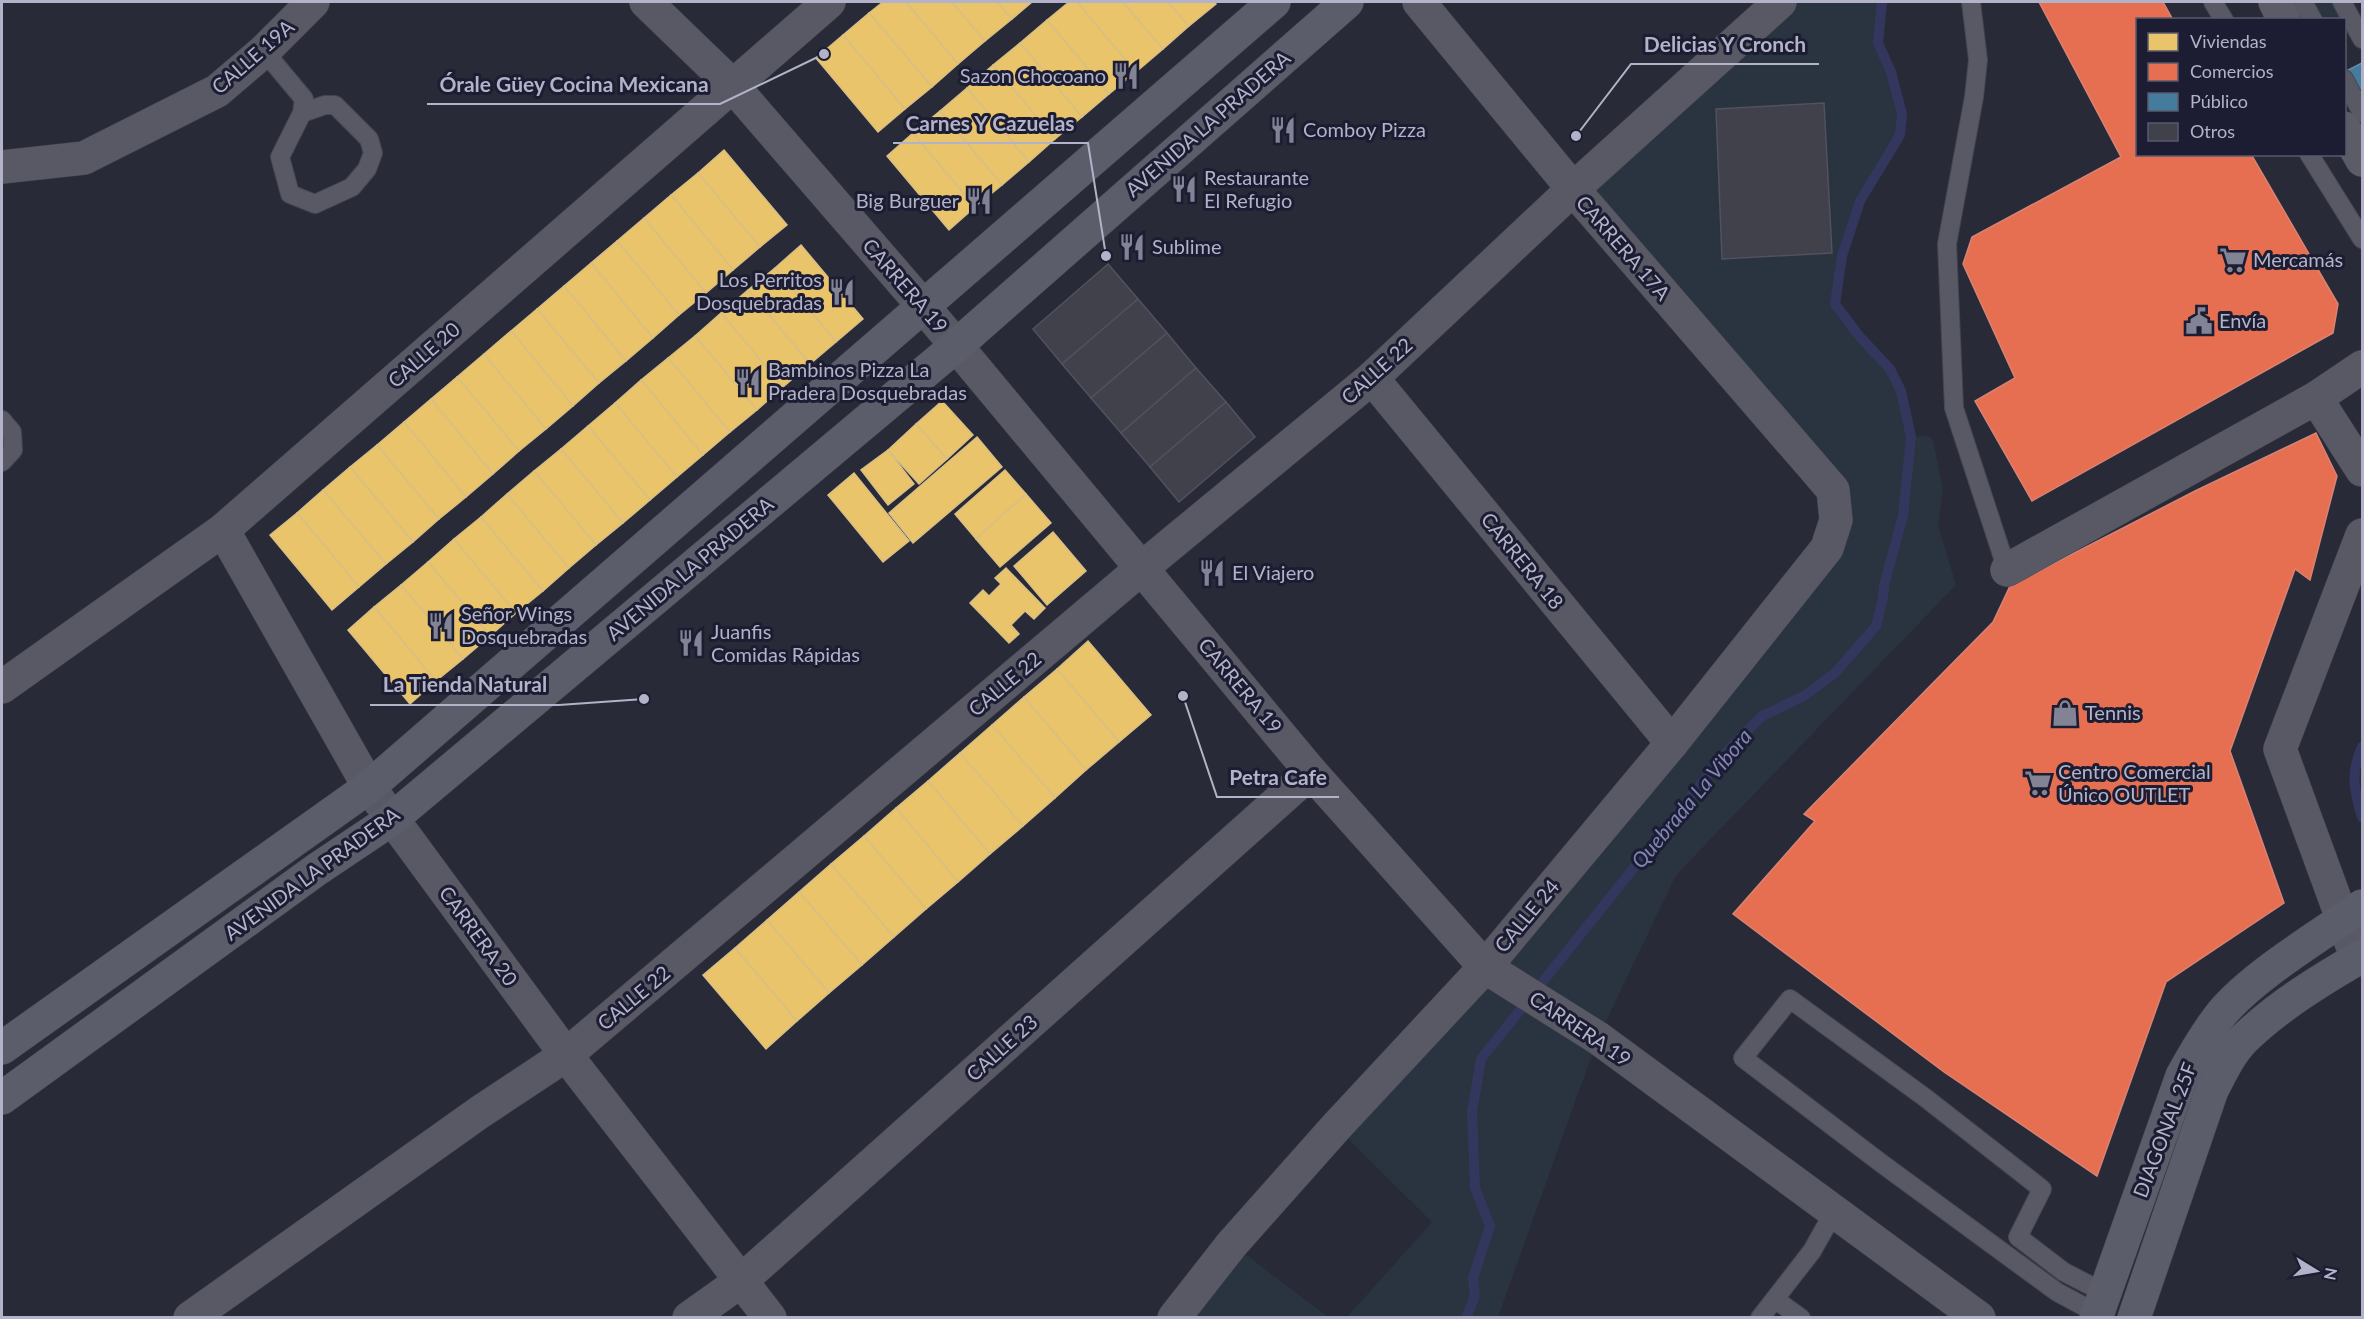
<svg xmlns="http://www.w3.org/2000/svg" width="2364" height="1319" viewBox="0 0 2364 1319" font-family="Lato,sans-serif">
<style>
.green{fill:#293440}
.homes{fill:#e9c46a;stroke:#d8bf86;stroke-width:1.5}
.shops{fill:#e76f51;stroke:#d78375;stroke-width:1.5}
.public{fill:#457b9d;stroke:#668caa;stroke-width:1.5}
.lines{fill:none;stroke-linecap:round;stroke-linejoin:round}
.stream{stroke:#33375e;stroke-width:10}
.building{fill:#41414c;stroke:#51515f;stroke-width:1.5}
.lane-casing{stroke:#454650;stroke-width:20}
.street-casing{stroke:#454650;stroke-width:34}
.secondary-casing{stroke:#454650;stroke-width:34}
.primary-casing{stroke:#444551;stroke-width:34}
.lane{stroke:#595965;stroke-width:18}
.street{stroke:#595965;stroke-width:33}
.secondary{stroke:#5c5d6a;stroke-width:33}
.primary{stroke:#5b5c67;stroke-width:33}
.labels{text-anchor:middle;stroke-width:6;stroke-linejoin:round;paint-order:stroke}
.street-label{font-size:20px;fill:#b2b3c8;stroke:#1c1d32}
.poi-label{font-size:20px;fill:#b2b3c8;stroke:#1c1d32;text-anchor:start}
.water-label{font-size:21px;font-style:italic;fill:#8085b5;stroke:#1c1d32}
.leader{fill:none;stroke:#b2b3c8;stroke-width:2}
.callout-dot{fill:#b2b3c8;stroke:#1c1d32;stroke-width:2}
.callout-label{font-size:21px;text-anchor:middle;font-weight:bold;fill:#b2b3c8;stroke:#1c1d32;stroke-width:6;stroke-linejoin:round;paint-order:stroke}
</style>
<rect width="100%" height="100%" fill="#292a37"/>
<!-- green -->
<g class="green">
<polygon points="1780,2 1882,2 1878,43 1891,72 1902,114 1900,135 1860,201 1842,256 1835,304 1860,337 1890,369 1901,391 1911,437 1928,436 1933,440 1943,490 1938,525 1956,585 1676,875 1598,1038 1498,1317 1347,1317 1432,1222 1336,1127 1836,520 1573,189"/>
<polygon points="2303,2 2342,2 2349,15 2340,19 2313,19"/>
<polygon points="1232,1244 1328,1317 1174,1318"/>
</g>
<!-- homes -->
<g class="homes">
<polygon points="883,2 906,2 958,64 932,87 869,13"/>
<polygon points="906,2 952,2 985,41 958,64"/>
<polygon points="952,2 997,2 1012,19 985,41"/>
<polygon points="997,2 1032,2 1012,19"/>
<polygon points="1069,2 1077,2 1136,72 1109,94 1047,20"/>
<polygon points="1077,2 1123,2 1163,49 1136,72"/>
<polygon points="1123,2 1168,2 1189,26 1163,49"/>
<polygon points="1168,2 1214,2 1216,4 1189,26"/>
<polygon points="869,13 932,87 905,109 843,35"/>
<polygon points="1047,20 1109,94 1082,117 1020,43"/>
<polygon points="843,35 905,109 878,132 816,58"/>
<polygon points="1020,43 1082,117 1055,139 993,65"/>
<polygon points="993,65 1055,139 1029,162 967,88"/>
<polygon points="967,88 1029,162 1002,185 940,111"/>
<polygon points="940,111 1002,185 975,207 913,133"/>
<polygon points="913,133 975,207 949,230 887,156"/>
<polygon points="724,150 787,225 760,247 698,173"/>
<polygon points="698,173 760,247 733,270 671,195"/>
<polygon points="671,195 733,270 706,293 644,218"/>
<polygon points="644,218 706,293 679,315 617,241"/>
<polygon points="617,241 679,315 653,338 591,263"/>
<polygon points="801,245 863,319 836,342 775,268"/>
<polygon points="591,263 653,338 626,361 564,286"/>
<polygon points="775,268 836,342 810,364 748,290"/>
<polygon points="564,286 626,361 599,383 537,309"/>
<polygon points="748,290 810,364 783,387 721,313"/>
<polygon points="537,309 599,383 573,406 511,331"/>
<polygon points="721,313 783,387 757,410 695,336"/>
<polygon points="511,331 573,406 546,429 484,354"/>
<polygon points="695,336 757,410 730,432 668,358"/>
<polygon points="484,354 546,429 519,451 457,377"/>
<polygon points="668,358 730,432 703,455 641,380"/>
<polygon points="457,377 519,451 493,474 431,399"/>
<polygon points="641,380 703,455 677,477 615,403"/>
<polygon points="431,399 493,474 466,497 404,422"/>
<polygon points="942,401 973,435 947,459 916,424"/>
<polygon points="615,403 677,477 650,500 588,426"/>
<polygon points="404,422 466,497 439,519 377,445"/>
<polygon points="916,424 947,459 919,484 888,450"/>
<polygon points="588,426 650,500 623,523 561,449"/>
<polygon points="977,437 1002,467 913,543 889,513"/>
<polygon points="377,445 439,519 413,542 350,467"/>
<polygon points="561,449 623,523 596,545 534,471"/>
<polygon points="888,450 914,484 888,505 861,470"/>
<polygon points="350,467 413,542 386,564 323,490"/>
<polygon points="1005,470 1026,494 976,539 955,514"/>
<polygon points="534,471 596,545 569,568 507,494"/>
<polygon points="854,473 909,541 883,562 828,495"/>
<polygon points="323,490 386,564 359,587 297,513"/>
<polygon points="507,494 569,568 543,591 481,517"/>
<polygon points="1026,494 1051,523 1000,567 976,539"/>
<polygon points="297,513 359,587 332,610 270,535"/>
<polygon points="481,517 543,591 516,613 454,539"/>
<polygon points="1053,532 1086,571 1047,605 1014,566"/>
<polygon points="454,539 516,613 490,636 428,562"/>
<polygon points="428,562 490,636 463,659 401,585"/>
<polygon points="1006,568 1045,608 1034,619 1025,611 1011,625 1019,634 1009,643 970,603 983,590 989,596 1001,584 995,578"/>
<polygon points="401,585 463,659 436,681 374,607"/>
<polygon points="374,607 436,681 410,704 348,630"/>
<polygon points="1088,641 1151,715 1119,742 1057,669"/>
<polygon points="1057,669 1119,742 1086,770 1024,697"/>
<polygon points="1024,697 1086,770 1055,798 992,725"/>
<polygon points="992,725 1055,798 1023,826 960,753"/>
<polygon points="960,753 1023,826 990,854 928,781"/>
<polygon points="928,781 990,854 958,882 896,808"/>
<polygon points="896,808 958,882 926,909 864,836"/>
<polygon points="864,836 926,909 894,937 831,864"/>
<polygon points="831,864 894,937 862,965 799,892"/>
<polygon points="799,892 862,965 829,993 767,920"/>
<polygon points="767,920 829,993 797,1021 735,948"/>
<polygon points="735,948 797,1021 766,1049 703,975"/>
</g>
<!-- shops -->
<g class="shops">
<polygon points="2039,2 2163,2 2173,20 2138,20 2138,154 2251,154 2338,304 2333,333 2032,501 1975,401 2015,378 1963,264 1972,237 2121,157"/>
<polygon points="2316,433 2337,476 2310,580 2295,569 2230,751 2284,903 2166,982 2097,1176 1944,1072 1733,914 1815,821 1804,814 1993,622 2010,586 2195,491"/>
</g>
<!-- public -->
<polygon class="public" points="2362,63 2362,113 2344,72"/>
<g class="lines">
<!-- stream -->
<g class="stream">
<path d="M2362 747C2350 773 2354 791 2362 817"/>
<polyline points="1466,1318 1475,1296 1473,1278 1490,1226 1475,1188 1472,1112 1481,1059 1728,750 1762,716 1804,696 1835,673 1876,626 1883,598 1884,585 1903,516 1911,437 1901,391 1890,369 1860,337 1835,304 1842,256 1860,201 1900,135 1902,114 1891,72 1878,43 1882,2"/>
</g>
</g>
<!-- building -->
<g class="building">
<polygon points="1824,103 1832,253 1722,259 1716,109"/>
<polygon points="1108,264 1138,299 1062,364 1033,329"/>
<polygon points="1138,299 1167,333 1091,398 1062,364"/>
<polygon points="1167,333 1196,368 1121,433 1091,398"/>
<polygon points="1196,368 1226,402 1150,467 1121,433"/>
<polygon points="1226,402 1255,437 1179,502 1150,467"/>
</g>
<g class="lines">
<defs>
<g id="lane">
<polyline points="1971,2 1978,60 1974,97 1947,244 1954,408 2007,570"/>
<polyline points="2213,2 2224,20"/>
<polyline points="2303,2 2313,20"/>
<polyline points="2342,2 2362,39"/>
<polyline points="264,51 304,99 302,113 280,157 290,194 315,204 352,187 367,169 373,153 369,139 335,105 325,105 302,113"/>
<polyline points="2344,79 2362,113"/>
<polyline points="2309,154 2362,239"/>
<polyline points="2,420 12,432 13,450 2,462"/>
<polyline points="1776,1300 1801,1318"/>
<polyline points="2098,1314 2057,1292 1881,1163 1743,1058 1790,999 1927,1099 2042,1189 2018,1237 2064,1272 2105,1293"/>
<polyline points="1760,1318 1812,1251 1834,1212"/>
</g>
<g id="street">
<polyline points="646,2 732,85 924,307 1311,772 1485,967 1598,1038 1979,1318"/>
<polyline points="2,167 84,158 217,91 264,51 313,2"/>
<polyline points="1372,378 1672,743"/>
<polyline points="2316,398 2362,470"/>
<polyline points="223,530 369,787 566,1055 770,1318"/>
<polyline points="2007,570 2316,398 2362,367"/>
<polyline points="2,687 223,530 829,2"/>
<polyline points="2357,959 2280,749 2362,535"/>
<polyline points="190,1318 480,1112 566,1055 1142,568 1372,378 1573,189 1780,2"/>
<polyline points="689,1318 741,1281 1311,772"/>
<polyline points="1174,1318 1232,1244 1336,1127 1485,967 1672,743 1827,548 1836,520 1833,490 1573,189 1419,2"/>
</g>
<g id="secondary">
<polyline points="2,1048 369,787 1274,2"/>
<polyline points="2,1098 316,870 392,819 956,346 1347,2"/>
<path d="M2096 1318 2182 1076C2194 1054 2206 1033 2222 1013 2255 974 2320 936 2362 906"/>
<path d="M2134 1318 2212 1090C2221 1073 2230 1053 2244 1039 2278 1006 2322 979 2362 956"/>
</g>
<g id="primary">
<polyline points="2275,2 2284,20"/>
<polyline points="2344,128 2362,160"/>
</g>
</defs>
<!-- lane casing -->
<use href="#lane" class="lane-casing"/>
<!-- street casing -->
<use href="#street" class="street-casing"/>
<!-- secondary casing -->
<use href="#secondary" class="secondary-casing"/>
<!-- primary casing -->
<use href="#primary" class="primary-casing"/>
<!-- lane -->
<use href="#lane" class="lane"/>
<!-- street -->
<use href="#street" class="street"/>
<!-- secondary -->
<use href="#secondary" class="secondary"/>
<!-- primary -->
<use href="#primary" class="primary"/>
</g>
<!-- icons -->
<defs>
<symbol id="restaurant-bare" viewBox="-9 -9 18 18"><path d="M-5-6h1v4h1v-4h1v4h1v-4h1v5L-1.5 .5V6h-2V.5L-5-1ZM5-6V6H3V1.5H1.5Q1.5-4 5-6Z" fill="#828395" stroke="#1c1d32" stroke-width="2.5" paint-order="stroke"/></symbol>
<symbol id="supermarket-bare" viewBox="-9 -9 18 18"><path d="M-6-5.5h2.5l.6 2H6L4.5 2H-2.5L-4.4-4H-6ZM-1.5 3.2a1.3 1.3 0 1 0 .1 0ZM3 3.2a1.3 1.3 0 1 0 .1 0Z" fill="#828395" stroke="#1c1d32" stroke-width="2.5" paint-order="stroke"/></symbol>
<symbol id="civic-bare" viewBox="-9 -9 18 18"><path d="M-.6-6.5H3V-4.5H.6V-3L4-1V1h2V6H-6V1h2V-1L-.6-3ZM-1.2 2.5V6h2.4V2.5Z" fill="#828395" stroke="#1c1d32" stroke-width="2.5" paint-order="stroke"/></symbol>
<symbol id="shop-bare" viewBox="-9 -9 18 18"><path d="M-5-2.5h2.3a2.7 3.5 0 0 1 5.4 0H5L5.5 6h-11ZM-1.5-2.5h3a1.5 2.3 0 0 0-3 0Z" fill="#828395" stroke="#1c1d32" stroke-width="2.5" paint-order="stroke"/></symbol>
</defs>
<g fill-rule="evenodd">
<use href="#restaurant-bare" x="1107" y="57" width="38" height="38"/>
<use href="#restaurant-bare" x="1264" y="111" width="38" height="38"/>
<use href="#restaurant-bare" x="1165" y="170" width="38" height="38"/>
<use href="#restaurant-bare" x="960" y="182" width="38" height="38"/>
<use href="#restaurant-bare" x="1113" y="228" width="38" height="38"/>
<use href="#supermarket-bare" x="2214" y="241" width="38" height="38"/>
<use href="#restaurant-bare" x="823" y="273" width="38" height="38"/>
<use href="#civic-bare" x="2180" y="302" width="38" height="38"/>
<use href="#restaurant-bare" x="729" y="363" width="38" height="38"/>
<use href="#restaurant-bare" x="1193" y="554" width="38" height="38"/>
<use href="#restaurant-bare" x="422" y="607" width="38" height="38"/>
<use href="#restaurant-bare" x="672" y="624" width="38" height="38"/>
<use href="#shop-bare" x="2046" y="694" width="38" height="38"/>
<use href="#supermarket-bare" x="2019" y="764" width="38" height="38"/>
</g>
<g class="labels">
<!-- street labels -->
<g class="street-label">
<text transform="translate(253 57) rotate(-41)" y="7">CALLE 19A</text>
<text transform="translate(1208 124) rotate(-41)" y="7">AVENIDA LA PRADERA</text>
<text transform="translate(1623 248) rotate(49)" y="7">CARRERA 17A</text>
<text transform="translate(905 286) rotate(49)" y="7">CARRERA 19</text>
<text transform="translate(424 355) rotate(-41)" y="7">CALLE 20</text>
<text transform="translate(1377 371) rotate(-42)" y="7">CALLE 22</text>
<text transform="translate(1522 561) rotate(51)" y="7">CARRERA 18</text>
<text transform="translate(690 569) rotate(-40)" y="7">AVENIDA LA PRADERA</text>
<text transform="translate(1005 684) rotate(-40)" y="7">CALLE 22</text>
<text transform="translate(1240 686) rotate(50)" y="7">CARRERA 19</text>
<text transform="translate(312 874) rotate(-36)" y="7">AVENIDA LA PRADERA</text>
<text transform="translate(1527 916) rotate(-50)" y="7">CALLE 24</text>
<text transform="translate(478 936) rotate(54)" y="7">CARRERA 20</text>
<text transform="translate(634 998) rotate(-40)" y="7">CALLE 22</text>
<text transform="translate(1580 1029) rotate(34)" y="7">CARRERA 19</text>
<text transform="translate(1002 1048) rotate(-42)" y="7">CALLE 23</text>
<text transform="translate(2165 1130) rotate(-69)" y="7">DIAGONAL 25F</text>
</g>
<!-- poi labels -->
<g class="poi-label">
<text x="1106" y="83" text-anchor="end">Sazon Chocoano</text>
<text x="1303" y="137">Comboy Pizza</text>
<text x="1204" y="185">Restaurante<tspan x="1204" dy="23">El Refugio</tspan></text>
<text x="959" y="208" text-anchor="end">Big Burguer</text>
<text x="1152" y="254">Sublime</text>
<text x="2253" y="267">Mercamás</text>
<text x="822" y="287" text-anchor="end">Los Perritos<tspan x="822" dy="23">Dosquebradas</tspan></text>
<text x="2219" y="328">Envía</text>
<text x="768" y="377">Bambinos Pizza La<tspan x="768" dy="23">Pradera Dosquebradas</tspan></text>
<text x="1232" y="580">El Viajero</text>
<text x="461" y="621">Señor Wings<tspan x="461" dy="23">Dosquebradas</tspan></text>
<text x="711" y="639">Juanfis<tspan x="711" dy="23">Comidas Rápidas</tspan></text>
<text x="2085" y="720">Tennis</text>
<text x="2058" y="779">Centro Comercial<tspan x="2058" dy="23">Único OUTLET</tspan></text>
</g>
<!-- water labels -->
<g class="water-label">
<text transform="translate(1692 799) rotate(-50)" y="7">Quebrada La Vibora</text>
</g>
</g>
<!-- callouts -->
<path class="leader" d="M1576 136L1631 64H1819M824 54L720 104H427M1106 256L1088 143H893M644 699L559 705H370M1183 696L1217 797H1339"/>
<g class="callout-dot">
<circle cx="1576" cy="136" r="6"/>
<circle cx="824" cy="54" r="6"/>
<circle cx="1106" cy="256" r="6"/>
<circle cx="644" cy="699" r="6"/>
<circle cx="1183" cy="696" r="6"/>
</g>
<g class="callout-label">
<text x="1725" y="52">Delicias Y Cronch</text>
<text x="574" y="92">Órale Güey Cocina Mexicana</text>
<text x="990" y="131">Carnes Y Cazuelas</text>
<text x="465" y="692">La Tienda Natural</text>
<text x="1278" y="785">Petra Cafe</text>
</g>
<!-- border -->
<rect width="2364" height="1319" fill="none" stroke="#b2b3c8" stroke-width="6"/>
<!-- legend -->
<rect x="2136" y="18" width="210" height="138" fill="#1c1d32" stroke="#58596e" stroke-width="1.5"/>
<rect x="2148" y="33" width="30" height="18" fill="#e9c46a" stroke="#58596e" stroke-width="1.5"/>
<text x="2190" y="48" font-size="18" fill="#b2b3c8">Viviendas</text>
<rect x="2148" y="63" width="30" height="18" fill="#e76f51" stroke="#58596e" stroke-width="1.5"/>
<text x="2190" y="78" font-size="18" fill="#b2b3c8">Comercios</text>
<rect x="2148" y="93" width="30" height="18" fill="#457b9d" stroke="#58596e" stroke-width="1.5"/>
<text x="2190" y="108" font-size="18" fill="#b2b3c8">Público</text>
<rect x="2148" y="123" width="30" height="18" fill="#41414c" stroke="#58596e" stroke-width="1.5"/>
<text x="2190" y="138" font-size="18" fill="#b2b3c8">Otros</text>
<!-- north arrow -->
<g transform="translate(2316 1271) rotate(101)" stroke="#1c1d32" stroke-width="4.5" paint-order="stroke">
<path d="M0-4.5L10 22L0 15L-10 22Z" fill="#b2b3c8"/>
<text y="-9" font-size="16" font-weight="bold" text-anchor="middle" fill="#b2b3c8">N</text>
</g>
</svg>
